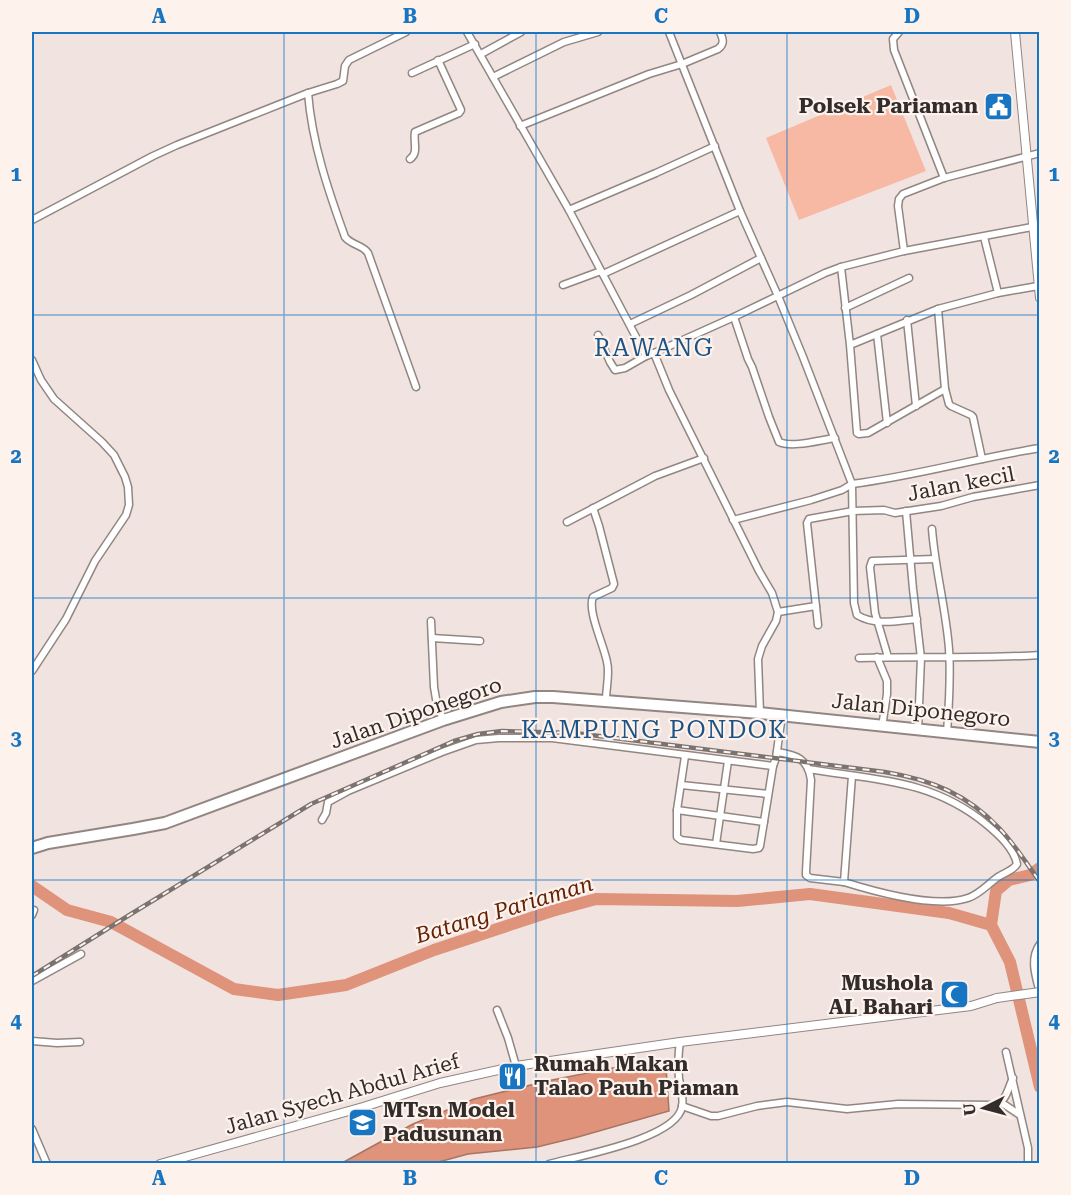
<svg xmlns="http://www.w3.org/2000/svg" width="1071" height="1195" viewBox="0 0 1071 1195" font-family="'Roboto Serif',serif">
<style>
.green{fill:#f8b9a4}
.water{fill:#de937a;stroke:#aa7462;stroke-width:1.5}
.lines{fill:none;stroke-linecap:round;stroke-linejoin:round}
.river{stroke:#de937a;stroke-width:12}
.minor-casing{stroke:#918682;stroke-width:9}
.tertiary-casing{stroke:#918682;stroke-width:10}
.primary-casing{stroke:#918682;stroke-width:14}
.minor{stroke:#fff;stroke-width:6}
.tertiary{stroke:#fff;stroke-width:8}
.primary{stroke:#fff;stroke-width:10}
.rail-casing{stroke:#7b7370;stroke-width:4.5}
.rail{stroke:#fef2ed;stroke-width:2;stroke-dasharray:7;stroke-linecap:butt}
.tertiary-bridge-casing{stroke:#918682;stroke-width:10;stroke-linecap:butt}
.tertiary-bridge{stroke:#fff;stroke-width:8}
.grid{fill:none;stroke:#1875c2;stroke-width:1.5;stroke-opacity:0.55}
.labels{text-anchor:middle;stroke-width:4.5;stroke-linejoin:round;paint-order:stroke}
.poi-label{font-size:21px;font-weight:bold;fill:#322d2b;stroke:#fef2ed;text-anchor:end}
.street-label{font-size:21px;fill:#322d2b;stroke:#fef2ed}
.water-label{font-size:22px;font-style:italic;fill:#632106;stroke:#fef2ed}
.quarter-label{font-size:24px;letter-spacing:1.5px;fill:#1c5385;stroke:#fef2ed}
.neatline{fill:none;stroke:#1875c2;stroke-width:2}
.grid-label{font-size:20px;text-anchor:middle;font-weight:bold;fill:#1875c2}
</style>
<rect width="100%" height="100%" fill="#f1e4e0"/>
<!-- green -->
<polygon class="green" points="891,85 926,171 799,220 766,138"/>
<!-- water -->
<polygon class="water" points="618,1067 666,1067 669,1111 578,1137 537,1147 468,1154 435,1163 342,1163 413,1124 474,1099 547,1081"/>
<g class="lines">
<!-- river -->
<g class="river">
<polyline points="32,886 67,910 111,922 234,989 278,995 346,985 434,950 552,911 596,899 737,901 810,894 949,913 991,925 1010,962 1040,1087"/>
<polyline points="991,925 996,891 1009,880 1030,875 1040,868"/>
</g>
<defs>
<g id="minor">
<polyline points="467,32 569,210 646,356 654,353 669,390 759,571 772,593 778,612 776,621 762,646 758,659 760,713"/>
<path d="M669 32 740 211 778 296 803 357 852 484C915 476 977 458 1040 448"/>
<polyline points="899,32 893,39 894,50 944,178"/>
<polyline points="481,54 521,32"/>
<polyline points="412,73 475,44"/>
<polyline points="493,77 564,42 598,32"/>
<path d="M308 93C312 143 328 190 345 237 351 245 363 245 368 253L416 387"/>
<path d="M520 126 649 74 682 64 718 49C725 44 723 39 720 32"/>
<path d="M410 159C419 153 413 142 415 132L459 113 461 110 438 60"/>
<polyline points="569,210 656,173 715,146"/>
<polyline points="32,220 153,156 177,145 308,93 337,84 343,81 345,66 349,60 406,32"/>
<polyline points="904,251 898,206 899,199 903,194 944,178 1040,153"/>
<polyline points="841,267 850,345 857,433 859,434 868,433 945,389 938,309 850,345"/>
<polyline points="603,274 740,211"/>
<polyline points="563,285 601,271"/>
<polyline points="998,293 1038,286"/>
<polyline points="845,308 909,278"/>
<polyline points="938,309 998,293 984,237"/>
<path d="M734 317 748 359 752 367 769 417 779 442C792 448 820 440 835 438"/>
<polyline points="907,320 916,406"/>
<polyline points="630,324 691,295 761,258"/>
<polyline points="877,334 887,423"/>
<polyline points="598,335 610,362 615,370 625,368 646,356"/>
<polyline points="654,353 734,317 825,273 841,267 904,251 1032,227"/>
<polyline points="32,360 41,380 54,399 102,442 114,455 125,477 128,487 129,505 126,515 95,561 66,619 32,671"/>
<polyline points="945,389 949,404 951,406 971,415 973,417 982,459"/>
<path d="M593 508 599 526 614 584 612 588 593 597C587 611 604 645 607 662 610 673 606 688 606 700"/>
<polyline points="906,511 913,589 921,658 918,729"/>
<path d="M733 520 811 500 842 490 852 484 854 603 857 615C875 626 897 621 917 619"/>
<polyline points="567,522 655,476 704,458"/>
<path d="M932 529C935 569 946 609 949 649 951 677 949 705 947 733"/>
<polyline points="778,612 816,606"/>
<polyline points="431,621 434,687 436,699 443,720"/>
<polyline points="818,625 807,523 809,519 853,511 884,510 895,513 941,506 973,497 1040,485"/>
<polyline points="432,638 480,641"/>
<polyline points="877,657 887,681 887,694 882,727"/>
<polyline points="888,657 875,613 870,567 872,561 935,559"/>
<path d="M859 658C920 656 979 659 1040 655"/>
<path d="M777 752C796 755 808 758 811 780L806 872V875L810 878 844 882 852 776"/>
<polyline points="685,756 677,810 677,837 681,840 753,849 759,848 760,846 773,766"/>
<path d="M808 769C875 780 931 779 986 824 998 834 1014 848 1017 864 1013 871 1005 872 998 877 988 884 980 894 968 898 935 909 876 892 844 882"/>
<polyline points="681,785 768,794"/>
<polyline points="677,810 764,822"/>
<polyline points="322,820 326,813 328,802 348,791 442,752 476,740 499,738 552,738 773,766 776,758 782,715"/>
<polyline points="716,844 728,761"/>
<polyline points="32,915 34,910"/>
<path d="M1040 944C1029 959 1036 977 1040 993"/>
<polyline points="32,981 81,954"/>
<polyline points="497,1010 508,1038 516,1066"/>
<polyline points="32,1041 57,1043 80,1042"/>
<polyline points="1006,1052 1028,1148 1028,1164"/>
<polyline points="1002,1103 1020,1115"/>
<path d="M682 1106 711 1116H718L757 1106 787 1102 847 1109 898 1104 993 1105C1007 1102 1007 1090 1013 1078"/>
<polyline points="32,1129 47,1164"/>
<path d="M549 1164C578 1156 676 1139 682 1107 684 1098 681 1088 679 1079 678 1066 678 1054 680 1042"/>
</g>
<g id="tertiary">
<polyline points="1015,32 1040,298"/>
<polyline points="160,1164 363,1107 440,1083 516,1066 680,1042 971,1006 997,998"/>
</g>
<polyline id="primary" points="32,848 48,843 133,829 165,823 443,720 501,702 535,697 553,697 760,713 1040,742"/>
</defs>
<!-- minor casing -->
<use href="#minor" class="minor-casing"/>
<!-- tertiary casing -->
<use href="#tertiary" class="tertiary-casing"/>
<!-- primary casing -->
<use href="#primary" class="primary-casing"/>
<!-- minor -->
<use href="#minor" class="minor"/>
<!-- tertiary -->
<use href="#tertiary" class="tertiary"/>
<!-- primary -->
<use href="#primary" class="primary"/>
<defs>
<path id="rail" d="M32 976 131 914 311 804 454 741 478 734 502 731 575 733 885 772C932 780 967 794 1000 829 1015 845 1027 864 1040 882"/>
</defs>
<!-- rail casing -->
<use href="#rail" class="rail-casing"/>
<!-- rail -->
<use href="#rail" class="rail"/>
<defs>
<polyline id="tertiary-bridge" points="997,998 1040,992"/>
</defs>
<!-- tertiary-bridge casing -->
<use href="#tertiary-bridge" class="tertiary-bridge-casing"/>
<!-- tertiary-bridge -->
<use href="#tertiary-bridge" class="tertiary-bridge"/>
</g>
<!-- grid -->
<path class="grid" d="M284 32V1164M536 32V1164M787 32V1164M32 315H1040M32 598H1040M32 880H1040"/>
<!-- icons -->
<defs>
<symbol id="civic-square" viewBox="-11 -11 22 22"><rect x="-9" y="-9" width="18" height="18" rx="4" fill="#1875c2" stroke="#fef2ed"/><path d="M-.6-6.5H3V-4.5H.6V-3L4-1V1h2V6H-6V1h2V-1L-.6-3ZM-1.2 2.5V6h2.4V2.5Z" fill="#fff"/></symbol>
<symbol id="mosque-square" viewBox="-11 -11 22 22"><rect x="-9" y="-9" width="18" height="18" rx="4" fill="#1875c2" stroke="#fef2ed"/><path d="M3.5-4.9A6 6 0 1 0 3.5 4.9A5 5 0 1 1 3.5-4.9Z" fill="#fff"/></symbol>
<symbol id="restaurant-square" viewBox="-11 -11 22 22"><rect x="-9" y="-9" width="18" height="18" rx="4" fill="#1875c2" stroke="#fef2ed"/><path d="M-5-6h1v4h1v-4h1v4h1v-4h1v5L-1.5 .5V6h-2V.5L-5-1ZM5-6V6H3V1.5H1.5Q1.5-4 5-6Z" fill="#fff"/></symbol>
<symbol id="school-square" viewBox="-11 -11 22 22"><rect x="-9" y="-9" width="18" height="18" rx="4" fill="#1875c2" stroke="#fef2ed"/><path d="M0-5L7-2L0 1L-7-2ZM-4 1L0 2.5L4 1V4Q0 6-4 4Z" fill="#fff"/></symbol>
</defs>
<g fill-rule="evenodd">
<use href="#civic-square" x="982" y="90" width="33" height="33"/>
<use href="#mosque-square" x="938" y="978" width="33" height="33"/>
<use href="#restaurant-square" x="496" y="1060" width="33" height="33"/>
<use href="#school-square" x="346" y="1106" width="33" height="33"/>
</g>
<g class="labels">
<!-- poi labels -->
<g class="poi-label">
<text x="978" y="113">Polsek Pariaman</text>
<text x="933" y="990">Mushola<tspan x="933" dy="24">AL Bahari</tspan></text>
<text x="534" y="1071" text-anchor="start">Rumah Makan<tspan x="534" dy="24">Talao Pauh Piaman</tspan></text>
<text x="383" y="1117" text-anchor="start">MTsn Model<tspan x="383" dy="24">Padusunan</tspan></text>
</g>
<!-- street labels -->
<g class="street-label">
<text transform="translate(961 484) rotate(-11)" y="7">Jalan kecil</text>
<text transform="translate(921 710) rotate(6)" y="7">Jalan Diponegoro</text>
<text transform="translate(416 713) rotate(-19)" y="7">Jalan Diponegoro</text>
<text transform="translate(342 1094) rotate(-16)" y="7">Jalan Syech Abdul Arief</text>
</g>
<!-- water labels -->
<g class="water-label">
<text transform="translate(504 909) rotate(-17)" y="8">Batang Pariaman</text>
</g>
<!-- quarter labels -->
<g class="quarter-label">
<text x="654" y="356">RAWANG</text>
<text x="654" y="738">KAMPUNG PONDOK</text>
</g>
</g>
<!-- border -->
<rect width="1071" height="1195" fill="none" stroke="#fef2ed" stroke-width="66"/>
<!-- north arrow -->
<g transform="translate(984 1108) rotate(264)" stroke="#fef2ed" stroke-width="4.5" paint-order="stroke">
<path d="M0-4.5L10 22L0 15L-10 22Z" fill="#322d2b"/>
<text y="-9" font-size="16" font-weight="bold" text-anchor="middle" fill="#322d2b">U</text>
</g>
<rect x="33" y="33" width="1005" height="1129" class="neatline"/>
<g class="grid-label">
<text x="159" y="23">A</text>
<text x="410" y="23">B</text>
<text x="661" y="23">C</text>
<text x="912" y="23">D</text>
<text x="16" y="181">1</text>
<text x="1054" y="181">1</text>
<text x="16" y="463">2</text>
<text x="1054" y="463">2</text>
<text x="16" y="745">3</text>
<text x="1054" y="745">3</text>
<text x="16" y="1028">4</text>
<text x="1054" y="1028">4</text>
<text x="159" y="1185">A</text>
<text x="410" y="1185">B</text>
<text x="661" y="1185">C</text>
<text x="912" y="1185">D</text>
</g>
</svg>
